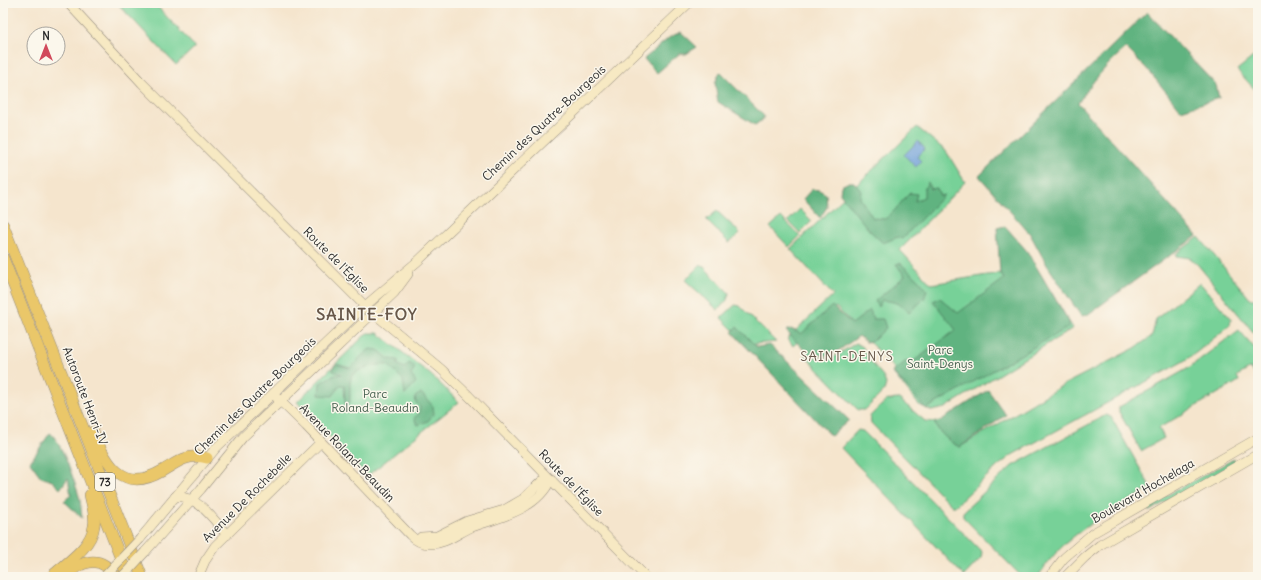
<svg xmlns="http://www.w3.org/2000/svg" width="1261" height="580" viewBox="0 0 1261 580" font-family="Delius,sans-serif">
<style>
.green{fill:#77d198;stroke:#517e62}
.forest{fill:#61b380;stroke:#466f56}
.water{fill:#6fa0d9;stroke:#4d6682}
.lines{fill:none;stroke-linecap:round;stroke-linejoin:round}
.secondary-casing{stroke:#90887c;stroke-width:10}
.highway-casing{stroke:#90887c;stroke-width:12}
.secondary{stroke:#f7e9c3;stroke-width:9}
.highway{stroke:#eac769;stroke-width:11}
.secondary-bridge-casing{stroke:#90887c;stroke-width:10;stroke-linecap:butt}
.secondary-bridge{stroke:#f7e9c3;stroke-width:9}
.labels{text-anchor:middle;stroke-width:3;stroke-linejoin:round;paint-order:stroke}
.shield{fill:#fbf7ec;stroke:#696865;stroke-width:1}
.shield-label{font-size:11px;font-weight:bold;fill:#2b2b2b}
.street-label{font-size:12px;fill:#2b2b2b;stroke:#fbf7ec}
.park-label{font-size:12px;fill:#425d4c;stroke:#fbf7ec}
.neighbourhood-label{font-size:13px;letter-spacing:1px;fill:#675749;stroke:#fbf7ec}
.district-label{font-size:16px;font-weight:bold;letter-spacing:1px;fill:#675749;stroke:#fbf7ec}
</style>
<rect width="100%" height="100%" fill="#fbf7ec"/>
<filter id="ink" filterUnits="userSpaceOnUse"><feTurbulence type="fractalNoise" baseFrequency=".025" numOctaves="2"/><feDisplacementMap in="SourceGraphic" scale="8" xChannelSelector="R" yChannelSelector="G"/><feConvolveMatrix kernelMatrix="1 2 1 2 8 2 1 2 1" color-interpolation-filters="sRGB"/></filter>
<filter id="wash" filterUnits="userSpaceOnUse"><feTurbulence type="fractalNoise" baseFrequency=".012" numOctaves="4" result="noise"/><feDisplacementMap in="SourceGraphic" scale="16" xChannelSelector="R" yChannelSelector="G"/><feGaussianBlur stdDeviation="0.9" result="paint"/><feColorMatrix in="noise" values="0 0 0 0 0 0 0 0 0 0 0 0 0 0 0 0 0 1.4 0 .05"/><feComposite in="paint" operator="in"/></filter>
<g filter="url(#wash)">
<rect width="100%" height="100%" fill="#f5e5cd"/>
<!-- green -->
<g class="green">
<polygon points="117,3 154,3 195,47 176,65"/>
<polygon points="1258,53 1258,93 1237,70"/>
<polygon points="917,127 946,151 965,182 900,250 931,284 1000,273 1004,279 1033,262 1073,328 945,408 932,411 919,405 892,372 895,369 836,307 793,346 787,339 833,295 790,249"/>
<polygon points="800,209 812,221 800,233 788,221"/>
<polygon points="717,211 740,233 729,243 706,220"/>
<polygon points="781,217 800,236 789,247 770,227"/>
<polygon points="1199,237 1250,299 1255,299 1258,303 1258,338 1198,265 1190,258 1176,256 1177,253"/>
<polygon points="701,264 729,293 727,300 718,310 685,280"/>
<path d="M1200 283 1231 319 1230 325 1197 352 1184 361 1012 455 998 466 955 506H952L871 423 870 416 887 400 899 399 925 421 934 422C939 433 949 442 960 447L1063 385 1135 348 1152 336 1156 319Z"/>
<polygon points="735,305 740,306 776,342 754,344 737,327 733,330 721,318"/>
<polygon points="1239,330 1258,352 1258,376 1256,377 1251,368 1237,376 1239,381 1159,428 1164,438 1141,451 1119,412 1119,407 1187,369"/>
<polygon points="367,333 378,333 431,375 459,402 367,476 297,402"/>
<polygon points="856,343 863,347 866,356 883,376 886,384 884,391 865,410 858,410 804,355 824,359 832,358"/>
<path d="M1106 415 1111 417 1151 488C1110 512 1063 534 1038 577H1022L963 517V512L1012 466Z"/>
<polygon points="858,430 863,431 982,552 981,558 964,576 841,448"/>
<path d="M1234 459 1236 461C1208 480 1178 495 1149 511L1148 509 1158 500Z"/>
</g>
<!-- forest -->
<g class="forest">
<path d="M1147 12 1216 85 1219 98 1181 110 1147 69 1126 48C1107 64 1092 82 1078 103L1197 236 1087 315 1081 316 1047 265 1030 234 979 176Z"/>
<polygon points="681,32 697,47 686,54 679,54 657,73 644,59 670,37"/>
<polygon points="720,72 764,116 762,120 755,125 718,102 715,83"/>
<path d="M849 182H854L861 191 860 198 873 218 885 219C897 210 900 202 910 193L917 194 915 201 924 197V189L928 182 930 189 937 188 940 196 944 195 902 239 898 237 883 243 869 230 840 194 841 186Z"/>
<polygon points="812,189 819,190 826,194 827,207 820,218 803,199"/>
<polygon points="1005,226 1027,251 1069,322 1069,327 926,409 893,372 906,361 914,361 956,330 933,301 940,298 958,313 1004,279 1000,273 997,228"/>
<path d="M900 263 919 280 927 290 924 299 909 313C902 304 893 301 882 300L878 307 875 301 905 276 896 264Z"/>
<polygon points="832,306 852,324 870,310 873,319 883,319 886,328 874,340 866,342 859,336 831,356 809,355 786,331 791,329 801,334"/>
<polygon points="737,327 757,347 770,345 849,420 831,436 732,332"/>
<path d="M370 349 378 350 389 359 398 360V365L405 368 409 363 415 367 411 375 416 382 405 395 403 380 388 365C374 364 364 367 352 375L350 383V403L345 404 344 385H340L333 396 319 395 320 383 332 376 341 374 333 371V367L336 364 350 368C357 362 362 354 370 349Z"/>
<path d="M988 390 1006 415 960 447C949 442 939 433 934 422L940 421Z"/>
<polygon points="421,393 433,406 434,414 428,421 418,425 414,418 419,414 420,407 416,403 415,397"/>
<path d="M50 433C61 440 75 483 79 496 81 503 81 511 82 518L64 501 71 495 68 478 60 489 52 481 41 477 30 462Z"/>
</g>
<!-- water -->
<polygon class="water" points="918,141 925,149 917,157 921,161 916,167 904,155"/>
</g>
<g filter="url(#ink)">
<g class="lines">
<defs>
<g id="secondary">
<polyline points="68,3 142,83 365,306 441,369 466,393 646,577"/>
<path d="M276 397 306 426 410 535C415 540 422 544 429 544 445 545 458 533 472 527 501 517 537 510 551 479"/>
<path d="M175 497C197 494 214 520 227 535"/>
<polyline points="421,537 437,536 467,521 504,510 523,499 542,481 551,479"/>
<polyline points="140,539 216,448 365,306 418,261 689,3"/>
<polyline points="145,552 201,489 243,437 394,293 408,274"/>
<polyline points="198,577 205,561 215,546 321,442"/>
<polyline points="1049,577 1064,558 1093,533 1258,438"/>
<polyline points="1065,577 1085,557 1100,545 1258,454"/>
</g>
<g id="highway">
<polyline points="3,225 142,577"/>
<polyline points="3,258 128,577"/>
<path d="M93 432C106 464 123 494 162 471 178 462 188 453 207 458"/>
<path d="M51 577C66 563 91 548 94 526 96 516 92 505 90 495"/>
<path d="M63 577C81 561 100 553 116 577"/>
</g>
</defs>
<!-- secondary casing -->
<use href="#secondary" class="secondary-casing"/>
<!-- highway casing -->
<use href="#highway" class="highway-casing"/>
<!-- secondary -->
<use href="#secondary" class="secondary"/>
<!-- highway -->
<use href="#highway" class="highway"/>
<defs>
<g id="secondary-bridge">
<polyline points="104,577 140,539"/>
<polyline points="122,577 145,552"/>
</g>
</defs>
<!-- secondary-bridge casing -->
<use href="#secondary-bridge" class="secondary-bridge-casing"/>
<!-- secondary-bridge -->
<use href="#secondary-bridge" class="secondary-bridge"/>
</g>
</g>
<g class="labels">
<!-- shield labels -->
<rect class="shield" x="95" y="473" width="20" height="18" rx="3"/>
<g class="shield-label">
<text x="105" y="486">73</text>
</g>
<!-- street labels -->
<g class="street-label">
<text transform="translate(544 123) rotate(-43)" y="4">Chemin des Quatre-Bourgeois</text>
<text transform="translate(336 260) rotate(45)" y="4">Route de l'Église</text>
<text transform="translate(85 396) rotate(69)" y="4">Autoroute Henri-IV</text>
<text transform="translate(255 396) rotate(-44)" y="4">Chemin des Quatre-Bourgeois</text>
<text transform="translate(347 453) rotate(46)" y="4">Avenue Roland-Beaudin</text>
<text transform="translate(571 483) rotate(46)" y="4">Route de l'Église</text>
<text transform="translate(1143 491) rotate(-30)" y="4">Boulevard Hochelaga</text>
<text transform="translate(247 498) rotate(-45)" y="4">Avenue De Rochebelle</text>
</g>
<!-- park labels -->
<g class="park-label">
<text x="940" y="354">Parc<tspan x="940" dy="14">Saint-Denys</tspan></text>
<text x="375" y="398">Parc<tspan x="375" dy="14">Roland-Beaudin</tspan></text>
</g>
<!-- neighbourhood labels -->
<g class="neighbourhood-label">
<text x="847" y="361">SAINT-DENYS</text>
</g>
<!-- district labels -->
<g class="district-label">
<text x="367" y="320">SAINTE-FOY</text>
</g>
</g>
<!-- margin -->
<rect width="1261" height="580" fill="none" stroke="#fbf7ec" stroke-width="16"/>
<!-- north arrow -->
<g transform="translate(46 46)"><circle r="19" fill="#fbf7ec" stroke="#a8a59f"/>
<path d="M0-3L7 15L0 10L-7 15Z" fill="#d1495b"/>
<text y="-6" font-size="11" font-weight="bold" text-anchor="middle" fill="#2b2b2b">N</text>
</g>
</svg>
